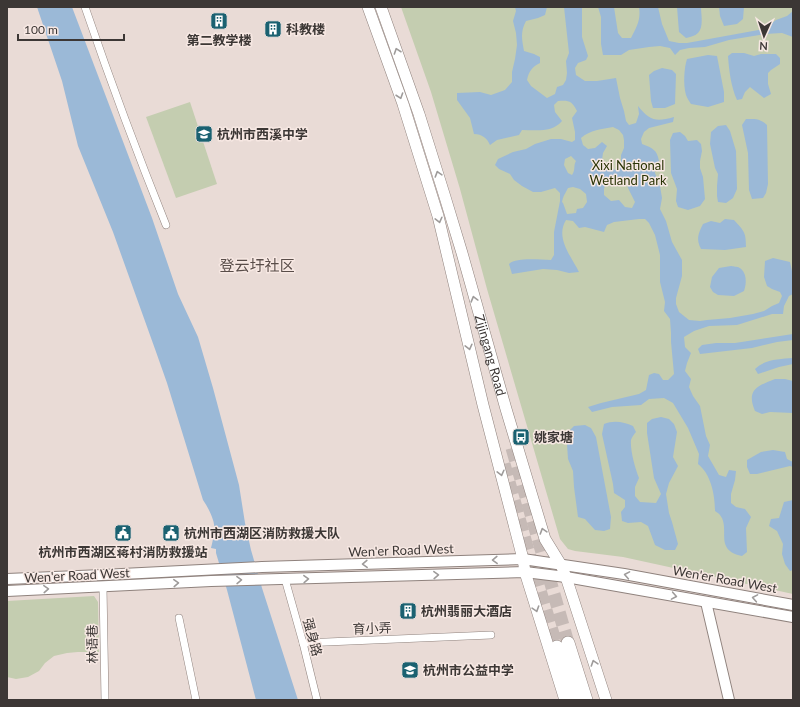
<svg xmlns="http://www.w3.org/2000/svg" width="800" height="707" viewBox="0 0 800 707" font-family="Lato,'Noto Sans SC',sans-serif">
<style>
.green{fill:#c4cdb0}
.water{fill:#9bb9d7;fill-rule:evenodd}
.lines{fill:none;stroke-linecap:round;stroke-linejoin:round}
.highway-tunnel{stroke:#c6bab6;stroke-width:13;stroke-dasharray:13 6;stroke-linecap:butt}
.street-casing{stroke:#8f827d;stroke-width:8}
.secondary-casing{stroke:#8f827d;stroke-width:12}
.primary-casing{stroke:#8f827d;stroke-width:12}
.highway-casing{stroke:#8f827d;stroke-width:14}
.street{stroke:#fff;stroke-width:7}
.secondary{stroke:#fff;stroke-width:10}
.primary{stroke:#fff;stroke-width:11}
.highway{stroke:#fff;stroke-width:13}
.oneway{stroke:#9e9b9a}
.labels{text-anchor:middle;stroke-width:3;stroke-linejoin:round;paint-order:stroke}
.poi-label{font-size:13px;font-weight:bold;fill:#3c3735;stroke:#f7e8e3;text-anchor:start}
.park-label{font-size:13px;fill:#2a3406;stroke:#f7e8e3}
.street-label{font-size:13px;fill:#3c3735;stroke:#f7e8e3}
.quarter-label{font-size:15px;fill:#594d49;stroke:#f7e8e3}
</style>
<rect width="100%" height="100%" fill="#e9dbd6"/>
<!-- green -->
<g class="green">
<polygon points="401,7 793,7 793,594 623,557 575,551 568,549 560,539 487,289 460,189 431,92"/>
<polygon points="190,102 217,184 176,198 146,117"/>
<polygon points="94,596 98,602 99,652 78,652 67,653 54,656 45,663 39,671 28,677 16,679 7,677 7,601"/>
</g>
<!-- water -->
<g class="water">
<path d="M37 7H72L152 218 178 294 198 337 213 388 239 485 245 523 251 550 262 588 298 700H256L227 590 216 553V549L211 548C213 540 216 528 213 520 211 513 207 506 203 500L167 383 155 349 113 232 78 146 62 81Z"/>
<path d="M515 7H547L545 15 538 18 526 21C520 32 522 40 524 51L534 54 540 57V63C532 67 529 71 527 80L531 86 547 98 555 94 557 87 563 85 566 80 567 73 566 61 569 53 564 7H582V37L588 56 586 60 578 63 575 68 576 75 585 81H597L616 78 620 98 624 111 626 121 629 125 636 123 639 114 638 106C650 121 656 122 674 117L673 122 649 128 644 132 641 139 642 144C653 148 657 150 659 161L654 166 655 173 660 186 662 198 660 209 666 221 672 242 682 260V276L676 298V304L679 312 689 320 700 321 707 320 730 318 753 314 764 311 772 306 779 303 782 296 780 292 772 289 767 286 764 277 765 261 773 258 790 262 793 276V294L789 296 784 306 783 314H772L737 325 709 326 694 331 684 337 685 347 691 353 687 363 685 371 691 379 689 387 693 396 700 406 706 436 710 445 708 456 719 475 726 477 729 470 736 471 735 480 731 494V503L736 507 745 509 751 517 746 528 747 552 742 556C713 550 731 529 720 515 719 513 716 512 715 511 715 495 711 474 698 464L699 454 688 428 673 403 664 398 649 399 641 405 612 407 592 412 588 407 601 403 639 394 646 390 649 375 654 373 659 374 663 380H668L674 374 671 342V333L670 319 664 311 665 302 660 282V255L655 235 649 223 645 219H639L614 222 607 225 604 232 585 227 579 228 573 221 566 220C555 238 571 256 579 272L569 273 557 270 543 269 512 274 509 264C517 257 539 260 551 260L554 255V232L560 201V193L555 188 541 192H533L522 186 514 180 510 174 499 169 495 165 498 159 513 152 526 149 535 144 551 139H561L572 142 575 140V132L572 118 577 111C572 101 569 100 558 101L554 105 555 112 562 121C552 133 536 130 522 130L519 135 497 140 490 145C487 138 482 134 474 134L470 118 457 100V93L480 92 491 95 505 90 512 82V72L515 59 517 45 516 33 513 21 516 11ZM613 127 619 130 623 135 624 140V148L621 155V167L616 170 609 168 602 160 603 153 607 146 602 142 595 148 588 149 583 145 581 138C590 130 602 129 613 127ZM571 156 576 161C573 166 576 169 572 175L568 173 564 165 565 159ZM617 178H624L627 183 628 188 635 202 632 208 625 207 619 200 611 201 604 195V189L606 183 611 180ZM573 187 580 189 586 194 587 202 583 208 577 209 576 213 567 214 563 203 562 202C563 196 565 194 568 188Z"/>
<path d="M598 7H614L618 33 622 38H631C637 26 641 20 639 7H658L662 24 669 41 679 43H687L764 29 776 20 787 16 793 11V37L782 33 765 34 729 40 705 47 689 48 680 50 675 55 670 48 660 46 649 47 629 50 621 55H603L601 44V17Z"/>
<path d="M677 7H701C701 14 704 27 698 33 695 36 690 37 686 38L679 32Z"/>
<polygon points="719,7 744,7 743,19 737,24 724,26 720,16"/>
<path d="M732 53H744L754 56 761 54H776L780 58V64L771 70 768 73V84L771 94 764 98 750 87 745 92 742 99 737 100C731 87 729 70 728 56Z"/>
<path d="M708 55 717 56 724 92V102L708 107 691 104C689 101 687 98 686 95 683 85 684 68 687 59Z"/>
<polygon points="662,68 672,70 676,74 675,104 665,108 653,108 651,101 649,75 654,71"/>
<path d="M746 119C755 119 759 118 767 125L768 184 766 193 763 198 752 199 749 190 748 153 742 125Z"/>
<polygon points="726,125 730,131 736,151 737,189 733,198 726,203 718,202 717,196 717,186 718,174 715,168 710,144 711,132 718,126"/>
<polygon points="680,132 685,136 688,141 697,140 701,144 702,151 700,161 700,168 703,177 705,199 700,206 688,210 678,207 676,201 677,189 671,173 670,140 673,133"/>
<path d="M725 219 734 220C744 231 746 232 746 247L725 250 701 249C696 239 698 234 703 224L711 221 720 223Z"/>
<path d="M731 266C731 266 737 267 738 267 747 271 747 283 744 291L734 296 718 295 713 292 710 287 712 277 719 268Z"/>
<polygon points="793,334 793,340 777,342 752,348 700,354 698,349 702,345 716,343 735,343"/>
<path d="M793 358V364L779 367 758 374 755 369C765 359 780 359 793 358Z"/>
<path d="M775 379H785L793 381V413L770 412 762 414 755 411C746 390 757 386 775 379Z"/>
<path d="M661 417 669 419 674 424 677 432 673 457 678 466 669 483 666 494 669 513 672 522 678 544 675 550H665L655 545 648 526 641 522 628 523 622 521 621 512 625 507V500L614 493 613 484 602 434 604 424C614 420 624 422 633 426L636 432C634 434 632 437 631 440 630 450 635 468 639 478L635 487V496L640 502 656 503 661 494 654 478 647 433V423L652 419Z"/>
<polygon points="585,425 591,428 596,437 611,517 610,529 604,531 595,530 585,519 578,517 574,487 573,471 568,459 567,444 569,431 574,426"/>
<polygon points="773,450 785,452 787,459 793,462 793,467 790,466 757,474 750,474 747,467 747,460 761,452"/>
<polygon points="793,500 793,570 790,571 785,564 782,554 783,544 777,531 769,526 771,519 779,518 784,502"/>
</g>
<g class="lines">
<!-- highway-tunnel -->
<g class="highway-tunnel">
<polyline points="512,448 568,643"/>
<polyline points="504,464 527,547 557,647"/>
</g>
<defs>
<g id="street">
<path d="M85 7C110 80 137 153 166 225"/>
<polyline points="285,579 303,643 317,700"/>
<polyline points="103,587 105,700"/>
<polyline points="179,618 196,700"/>
<polyline points="303,643 491,635"/>
</g>
<g id="secondary">
<polyline points="7,579 102,575 262,567 523,559 624,574 793,605"/>
<polyline points="7,591 211,581 525,572 566,577 793,617"/>
<polyline points="706,602 729,700"/>
</g>
<g id="primary">
<polyline points="368,7 403,104 438,216 483,405 523,559 525,572 565,700"/>
<path id="s1" d="M381 7 419 114 445 197 462 253 506 409 545 539 561 565 566 577 606 700"/>
</g>
<g id="highway">
<polyline points="568,643 586,700"/>
<polyline points="557,647 575,700"/>
</g>
</defs>
<!-- street casing -->
<use href="#street" class="street-casing"/>
<!-- secondary casing -->
<use href="#secondary" class="secondary-casing"/>
<!-- primary casing -->
<use href="#primary" class="primary-casing"/>
<!-- highway casing -->
<use href="#highway" class="highway-casing"/>
<!-- street -->
<use href="#street" class="street"/>
<!-- secondary -->
<use href="#secondary" class="secondary"/>
<!-- primary -->
<use href="#primary" class="primary"/>
<!-- highway -->
<use href="#highway" class="highway"/>
</g>
<!-- one-way arrows -->
<defs><path id="oneway-chevron" d="M-2-3.5L2.5 0L-2 3.5" fill="none" stroke-width="1.6" stroke-linecap="round" stroke-linejoin="round"/></defs>
<g class="oneway">
<use href="#oneway-chevron" transform="translate(397 51) rotate(-109)"/>
<use href="#oneway-chevron" transform="translate(400 96) rotate(71)"/>
<use href="#oneway-chevron" transform="translate(438 174) rotate(-107)"/>
<use href="#oneway-chevron" transform="translate(439 220) rotate(76)"/>
<use href="#oneway-chevron" transform="translate(474 299) rotate(-105)"/>
<use href="#oneway-chevron" transform="translate(469 347) rotate(76)"/>
<use href="#oneway-chevron" transform="translate(501 473) rotate(76)"/>
<use href="#oneway-chevron" transform="translate(543 531) rotate(-107)"/>
<use href="#oneway-chevron" transform="translate(495 560) rotate(178)"/>
<use href="#oneway-chevron" transform="translate(365 564) rotate(178)"/>
<use href="#oneway-chevron" transform="translate(436 575) rotate(-2)"/>
<use href="#oneway-chevron" transform="translate(627 575) rotate(-170)"/>
<use href="#oneway-chevron" transform="translate(306 579) rotate(-2)"/>
<use href="#oneway-chevron" transform="translate(239 580) rotate(-1)"/>
<use href="#oneway-chevron" transform="translate(176 583) rotate(-3)"/>
<use href="#oneway-chevron" transform="translate(46 589) rotate(-3)"/>
<use href="#oneway-chevron" transform="translate(674 596) rotate(10)"/>
<use href="#oneway-chevron" transform="translate(755 598) rotate(-170)"/>
<use href="#oneway-chevron" transform="translate(536 609) rotate(72)"/>
<use href="#oneway-chevron" transform="translate(594 663) rotate(-108)"/>
</g>
<!-- icons -->
<defs>
<symbol id="building-square" viewBox="-11 -11 22 22"><rect x="-9" y="-9" width="18" height="18" rx="4" fill="#1a6171" stroke="#f7e8e3"/><path d="M-4-6H4V6H1V3H-1V6H-4ZM-2.5-4.3h1.7v1.8h-1.7ZM.8-4.3h1.7v1.8H.8ZM-2.5-1h1.7V.8h-1.7ZM.8-1h1.7V.8H.8Z" fill="#fff"/></symbol>
<symbol id="school-square" viewBox="-11 -11 22 22"><rect x="-9" y="-9" width="18" height="18" rx="4" fill="#1a6171" stroke="#f7e8e3"/><path d="M0-5L7-2L0 1L-7-2ZM-4 1L0 2.5L4 1V4Q0 6-4 4Z" fill="#fff"/></symbol>
<symbol id="bus-square" viewBox="-11 -11 22 22"><rect x="-9" y="-9" width="18" height="18" rx="4" fill="#1a6171" stroke="#f7e8e3"/><path d="M-5-6H5V4H4V6H2V4H-2V6H-4V4H-5ZM-3.5-4V0h7V-4ZM-3.5 1.2v1.5H-2V1.2ZM2 1.2v1.5H3.5V1.2Z" fill="#fff"/></symbol>
<symbol id="civic-square" viewBox="-11 -11 22 22"><rect x="-9" y="-9" width="18" height="18" rx="4" fill="#1a6171" stroke="#f7e8e3"/><path d="M-.6-6.5H3V-4.5H.6V-3L4-1V1h2V6H-6V1h2V-1L-.6-3ZM-1.2 2.5V6h2.4V2.5Z" fill="#fff"/></symbol>
</defs>
<g fill-rule="evenodd">
<use href="#building-square" x="209" y="11" width="20" height="20"/>
<use href="#building-square" x="263" y="19" width="20" height="20"/>
<use href="#school-square" x="194" y="124" width="20" height="20"/>
<use href="#bus-square" x="511" y="427" width="20" height="20"/>
<use href="#civic-square" x="113" y="523" width="20" height="20"/>
<use href="#civic-square" x="161" y="523" width="20" height="20"/>
<use href="#building-square" x="398" y="601" width="20" height="20"/>
<use href="#school-square" x="400" y="660" width="20" height="20"/>
</g>
<g class="labels">
<!-- poi labels -->
<g class="poi-label">
<text x="286" y="34">科教楼</text>
<text x="219" y="45" text-anchor="middle">第二教学楼</text>
<text x="217" y="139">杭州市西溪中学</text>
<text x="534" y="442">姚家塘</text>
<text x="184" y="538">杭州市西湖区消防救援大队</text>
<text x="123" y="557" text-anchor="middle">杭州市西湖区蒋村消防救援站</text>
<text x="421" y="616">杭州翡丽大酒店</text>
<text x="423" y="675">杭州市公益中学</text>
</g>
<!-- park labels -->
<g class="park-label">
<text x="628" y="170">Xixi National<tspan x="628" dy="15">Wetland Park</tspan></text>
</g>
<!-- street labels -->
<g class="street-label">
<text dy="5" stroke="none"><textPath href="#s1" startOffset="365">Zijingang Road</textPath></text>
<text transform="translate(401 550) rotate(-2)" y="5">Wen'er Road West</text>
<text transform="translate(77 575) rotate(-3)" y="5">Wen'er Road West</text>
<text transform="translate(725 579) rotate(10)" y="5">Wen'er Road West</text>
<text transform="translate(372 628) rotate(-2)" y="5">育小弄</text>
<text transform="translate(313 637) rotate(75)" y="5">强身路</text>
<text transform="translate(92 644) rotate(-91)" y="5">林语巷</text>
</g>
<!-- quarter labels -->
<g class="quarter-label">
<text x="257" y="271">登云圩社区</text>
</g>
</g>
<!-- border -->
<rect width="800" height="707" fill="none" stroke="#3c3735" stroke-width="16"/>
<!-- north arrow -->
<g transform="translate(764 36) rotate(183)" stroke="#f7e8e3" stroke-width="3" paint-order="stroke">
<path d="M0-3L7 15L0 10L-7 15Z" fill="#3c3735"/>
<text y="-6" font-size="11" font-weight="bold" text-anchor="middle" fill="#3c3735">N</text>
</g>
<!-- scale -->
<path d="M18 34v6h106v-6" fill="none" stroke="#3c3735" stroke-width="2"/>
<text x="24" y="34" font-size="12" fill="#3c3735" stroke="#f7e8e3" stroke-width="3" paint-order="stroke">100 m</text>
</svg>
